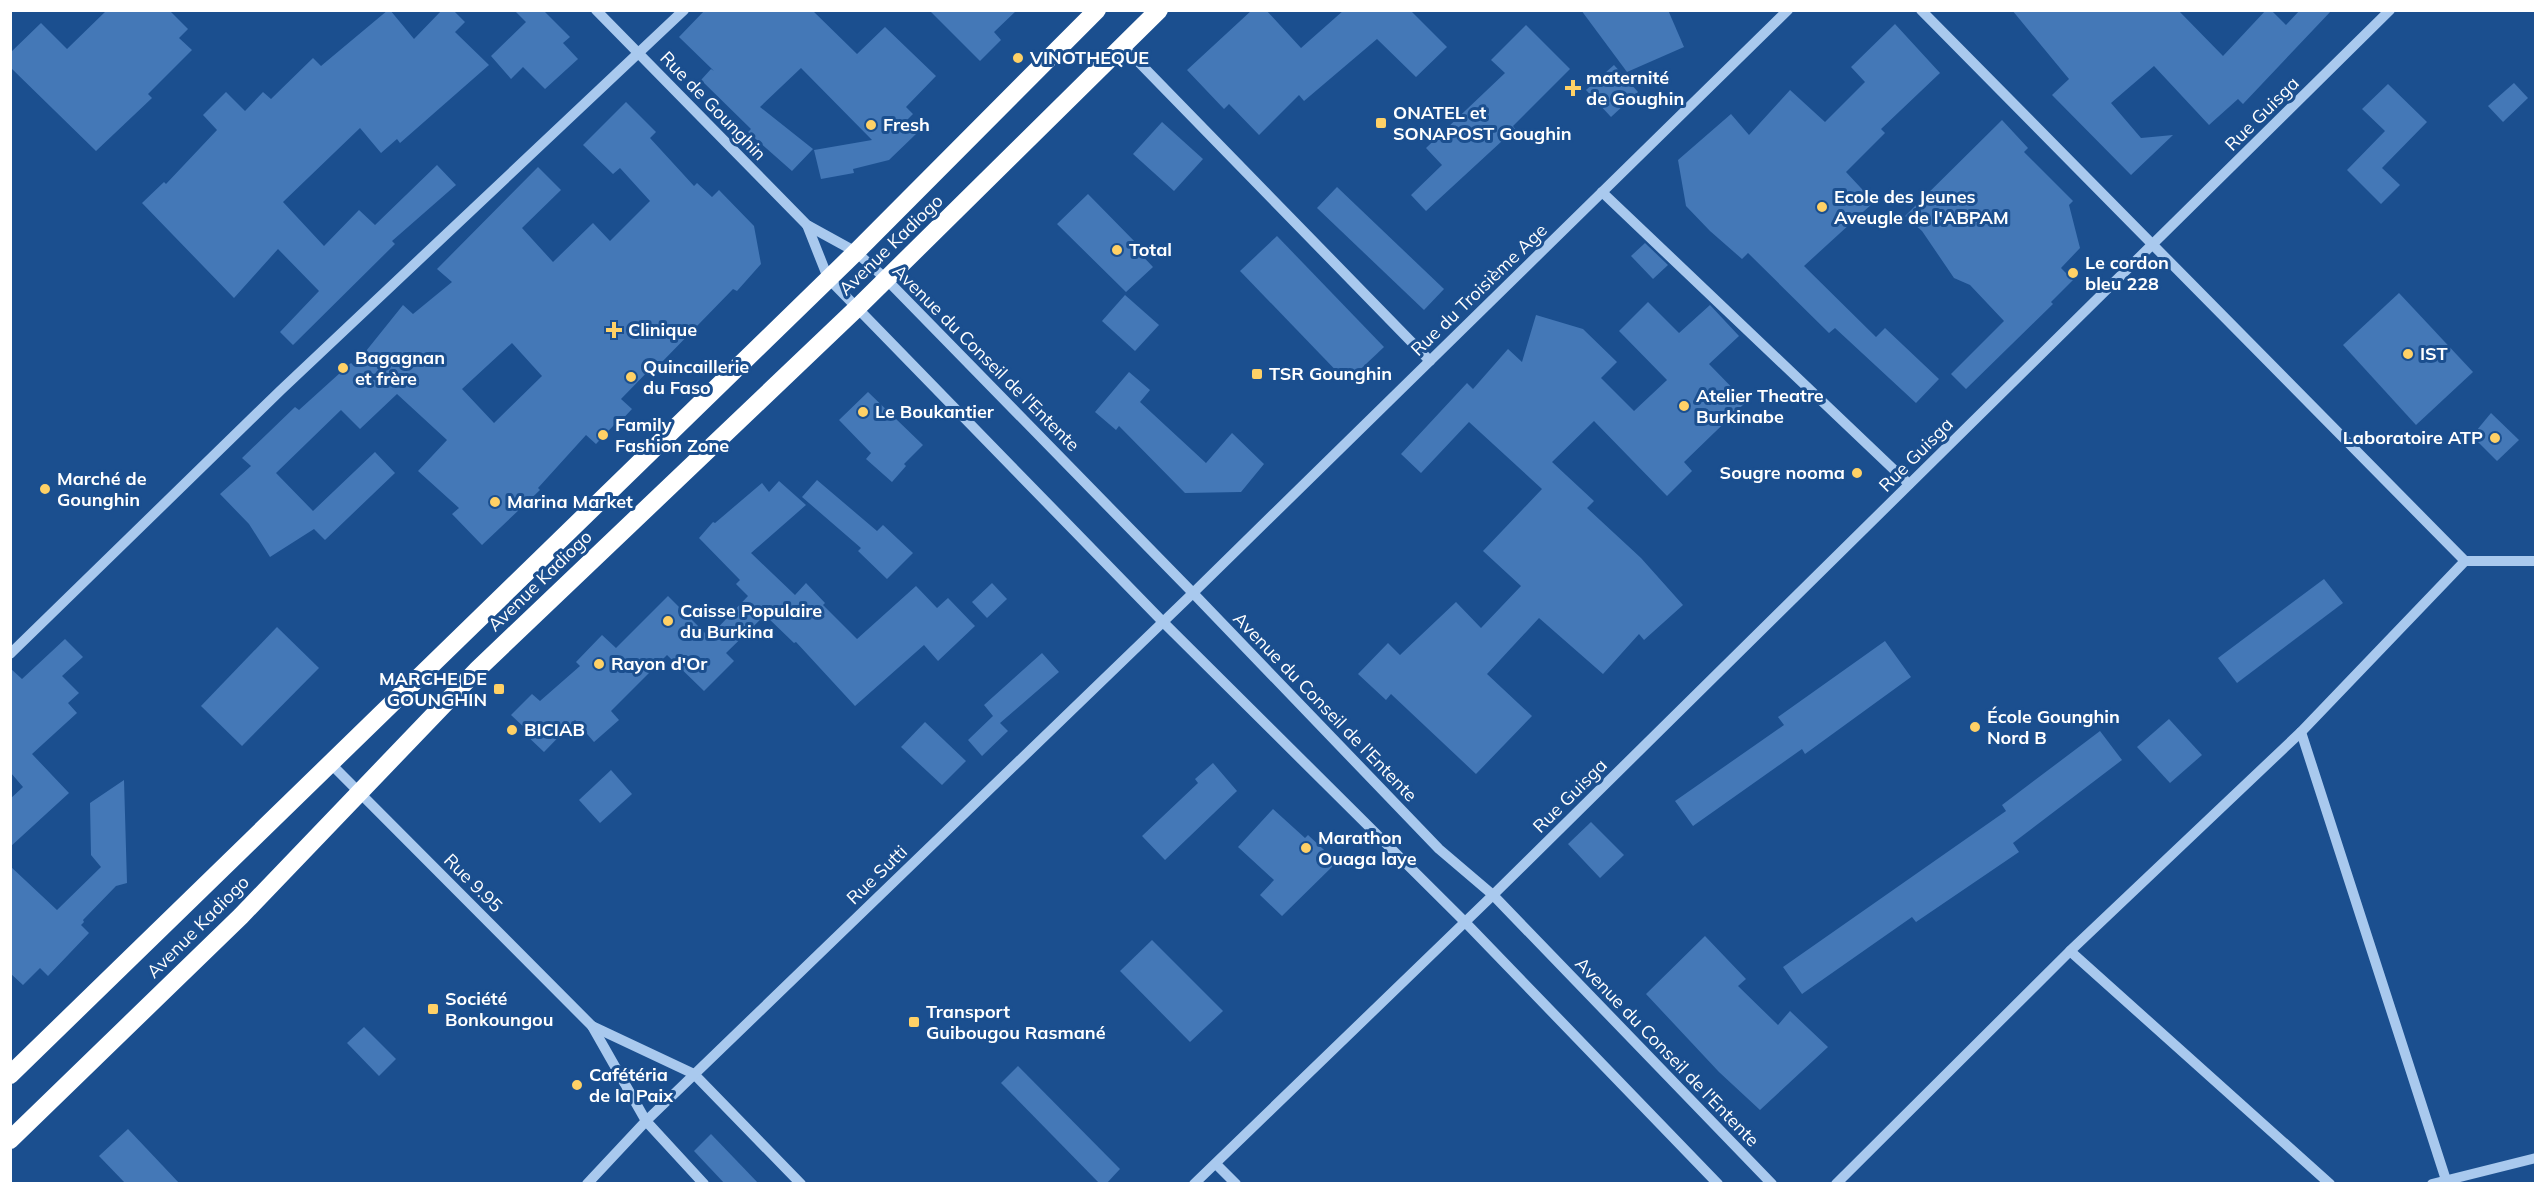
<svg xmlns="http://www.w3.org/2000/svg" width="2546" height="1194" viewBox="0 0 2546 1194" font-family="Mulish,sans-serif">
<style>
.building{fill:#4478b7;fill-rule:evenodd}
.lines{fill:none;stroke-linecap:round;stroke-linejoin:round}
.minor{stroke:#a9c9ee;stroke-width:10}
.highway{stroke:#fff;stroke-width:18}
.poi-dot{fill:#ffd166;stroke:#1b4f8f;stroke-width:2}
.labels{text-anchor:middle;stroke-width:6;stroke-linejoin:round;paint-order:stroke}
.poi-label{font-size:18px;font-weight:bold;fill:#fff;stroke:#1b4f8f;text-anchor:start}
.street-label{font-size:18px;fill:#fff;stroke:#1b4f8f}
</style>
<rect width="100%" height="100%" fill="#1b4f8f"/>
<!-- building -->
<g class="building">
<polygon points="107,10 169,10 188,29 179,38 192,50 148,94 152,98 96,151 10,67 10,53 41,23 67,49"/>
<polygon points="388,10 390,10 414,39 442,10 453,10 465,22 455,32 489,65 400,143 397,139 381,153 360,128 283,202 324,246 359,210 375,225 437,165 456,185 392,241 395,244 293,345 280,332 319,291 278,249 234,298 142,203 164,182 166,184 217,130 203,115 226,92 245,111 263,92 271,99 313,58 321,66"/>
<polygon points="514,10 543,10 570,37 563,43 578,59 545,89 523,67 511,79 491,56 526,22"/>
<polygon points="705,10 812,10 857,54 885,27 936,76 906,107 913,114 905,122 916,134 889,160 853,169 854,173 821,179 814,150 872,140 801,68 760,107 813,149 792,171 748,132 751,129 701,80 711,69 714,71 679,37"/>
<polygon points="929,10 1017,10 994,32 1001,40 980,61"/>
<polygon points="1252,10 1266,10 1301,48 1344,10 1410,10 1447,47 1416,77 1377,39 1304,101 1299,95 1259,135 1229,104 1224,109 1187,70"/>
<polygon points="1581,10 1668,10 1684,47 1627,72"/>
<polygon points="2012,10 2178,10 2223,56 2266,10 2271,10 2286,25 2300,10 2332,10 2243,104 2238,99 2209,125 2154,66 2111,103 2141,138 2173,135 2131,175 2052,95 2069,79"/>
<polygon points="1895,24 1940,73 1881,129 1885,133 1846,172 1874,202 1804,266 1876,337 1885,328 1939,379 1916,403 1835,328 1829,333 1748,253 1742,259 1710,231 1686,206 1678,160 1731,114 1749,135 1790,90 1825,122 1865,82 1851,67"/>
<polygon points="1526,25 1570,69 1513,126 1515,129 1426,211 1411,195 1442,165 1426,148 1505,73 1491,60"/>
<polygon points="1614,65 1638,92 1611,117 1586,90"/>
<polygon points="2514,83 2528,98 2503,122 2488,106"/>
<polygon points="2388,84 2427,122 2382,168 2400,185 2381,204 2347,170 2385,131 2362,109"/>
<path d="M626 102 656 132 650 138 694 186 697 183 712 197 719 190 754 226 761 264 737 291 733 289 661 363 658 361 621 399 632 409 615 427 614 425 596 444 586 435 538 488 540 490 482 545 452 514 459 508 418 471 447 440 397 394 360 429 341 410 276 473 313 511 375 452 395 473 325 540 314 529 270 557 249 524 220 494 251 466 242 458 295 407 299 410 351 363 354 366 403 305 413 314 452 282 437 269 538 167 561 190 522 228 553 262 593 223 610 241 650 201 620 168 613 174 583 145ZM512 343 542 376 494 423 462 389Z"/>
<polygon points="2002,120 2028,148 2024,152 2073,201 2069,205 2080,248 2061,268 2073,280 2051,302 2053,304 1966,389 1951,374 2004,321 1970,285 1954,278 1922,231 1905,216"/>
<polygon points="1162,122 1203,159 1174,191 1133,154"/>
<polygon points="1337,187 1444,289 1424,310 1317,208"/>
<polygon points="1088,194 1138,245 1135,248 1153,267 1126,292 1057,224"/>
<polygon points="1277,236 1384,347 1347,382 1240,271"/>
<polygon points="1645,243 1668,265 1653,279 1631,256"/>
<polygon points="2399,293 2473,372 2416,425 2343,345"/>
<polygon points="1125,295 1159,325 1135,351 1102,321"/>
<polygon points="1648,302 1679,333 1710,305 1739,336 1709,364 1746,402 1684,462 1692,471 1667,496 1594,421 1552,462 1594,501 1587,508 1641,558 1683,605 1644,640 1639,634 1603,674 1539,618 1487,674 1532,716 1476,774 1391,694 1386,700 1358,674 1388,643 1400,655 1456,602 1481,628 1521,586 1483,551 1542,489 1469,422 1421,473 1401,454 1467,383 1473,389 1508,349 1522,362 1536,315 1583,329 1617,362 1601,378 1634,411 1667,380 1619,331"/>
<polygon points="1129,372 1150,390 1140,402 1206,463 1232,433 1264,464 1241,492 1185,493 1119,426 1116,430 1095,412"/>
<polygon points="868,392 923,445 904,464 906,466 892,482 866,459 871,453 839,420"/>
<polygon points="2491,413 2519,440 2497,461 2472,436"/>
<polygon points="817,480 877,531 883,525 913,553 887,579 858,551 861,548 802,497"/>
<polygon points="779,481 806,505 751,553 795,595 806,583 825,603 823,605 857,639 916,586 937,608 948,598 975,626 938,661 924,645 855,706 796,642 794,643 765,615 726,653 734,661 704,691 667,655 611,711 619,720 594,742 575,720 544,752 524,733 527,730 511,715 532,694 540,701 580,666 576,662 602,635 616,648 668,596 709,637 748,596 736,584 740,580 699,538 713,522 715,523 762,483 769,492"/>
<polygon points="2324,579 2343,603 2237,683 2218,658"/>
<polygon points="992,583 1007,599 987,618 972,602"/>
<polygon points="277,627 319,668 242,746 201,706"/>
<polygon points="65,639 83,657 62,676 79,693 68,703 77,713 32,754 69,793 10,847 10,799 23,787 11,773 10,668 22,679"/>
<polygon points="1885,641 1911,677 1805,754 1802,749 1693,826 1675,801 1784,725 1778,717"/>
<polygon points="1042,653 1059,672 1000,723 1008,731 982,756 968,740 993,716 984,705"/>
<polygon points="2169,719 2202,755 2170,783 2137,747"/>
<polygon points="925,722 966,761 942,785 901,747"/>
<polygon points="2100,731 2122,760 2013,843 2019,852 1916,922 1912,917 1802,994 1783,967 2006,811 2002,805"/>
<polygon points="1213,763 1237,791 1165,860 1142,836 1198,783 1195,779"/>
<polygon points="611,770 632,794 600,823 579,800"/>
<polygon points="124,780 127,883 116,886 83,920 84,922 81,925 89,933 48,976 40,968 23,985 10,973 10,866 57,910 101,867 91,855 90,803"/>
<polygon points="1273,809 1305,838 1308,835 1337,862 1282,916 1260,895 1274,880 1238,847"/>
<polygon points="1591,822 1624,855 1600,878 1568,844"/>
<polygon points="1705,936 1746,979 1738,986 1778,1025 1790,1011 1828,1047 1760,1110 1719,1072 1646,994"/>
<polygon points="1152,940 1223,1011 1190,1042 1120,971"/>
<polygon points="364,1027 396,1059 379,1076 347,1043"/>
<polygon points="1018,1066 1120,1169 1106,1184 1100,1184 1001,1083"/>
<polygon points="128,1129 180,1184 126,1184 99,1156"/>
<polygon points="711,1134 759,1184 725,1184 694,1151"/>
</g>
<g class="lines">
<!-- minor -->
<g class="minor">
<polyline points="596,10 807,225 856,252 886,279 1193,593 1439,849 1493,895 1772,1184"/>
<polyline points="1921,10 2465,561"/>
<polyline points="1123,46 1430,361"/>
<polyline points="1602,192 1909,484"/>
<polyline points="807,225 828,278 1163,622 1465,922 1718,1184"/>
<polyline points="2465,561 2536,561"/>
<polyline points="10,654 281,390 684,10"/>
<polyline points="2301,732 2446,1180"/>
<polyline points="330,763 592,1026 646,1121 704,1184"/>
<polyline points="2070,951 2330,1184"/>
<polyline points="592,1026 694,1074 801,1184"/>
<polyline points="1216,1164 1236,1184"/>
<polyline points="587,1184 646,1121 1193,593 1788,10"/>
<polyline points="1194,1184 1493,895 2390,10"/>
<polyline points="1836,1184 2070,951 2301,732 2465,561"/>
<polyline points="2432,1184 2536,1158"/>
</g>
<!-- highway -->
<g class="highway">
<polyline points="10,1075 856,252 1097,10"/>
<polyline points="10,1140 241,916 478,669 857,308 1159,10"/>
</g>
</g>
<!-- markers -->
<g class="poi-dot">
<circle cx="1018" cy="58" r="6"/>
<path d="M1570 79h6v6h6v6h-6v6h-6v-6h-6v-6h6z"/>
<rect x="1375" y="117" width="12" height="12" rx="3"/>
<circle cx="871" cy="125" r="6"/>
<circle cx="1822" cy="207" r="6"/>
<circle cx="1117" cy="250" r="6"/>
<circle cx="2073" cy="273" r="6"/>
<path d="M611 321h6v6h6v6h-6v6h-6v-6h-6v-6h6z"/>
<circle cx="2408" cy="354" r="6"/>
<circle cx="343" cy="368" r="6"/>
<rect x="1251" y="368" width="12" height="12" rx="3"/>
<circle cx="631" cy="377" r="6"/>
<circle cx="1684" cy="406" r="6"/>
<circle cx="863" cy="412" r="6"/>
<circle cx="603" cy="435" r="6"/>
<circle cx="2495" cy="438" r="6"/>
<circle cx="1857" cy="473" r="6"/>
<circle cx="45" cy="489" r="6"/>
<circle cx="495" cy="502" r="6"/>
<circle cx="668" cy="621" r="6"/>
<circle cx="599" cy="664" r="6"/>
<rect x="493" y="683" width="12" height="12" rx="3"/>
<circle cx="1975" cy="727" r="6"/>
<circle cx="512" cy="730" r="6"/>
<circle cx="1306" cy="848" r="6"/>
<rect x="427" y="1003" width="12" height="12" rx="3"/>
<rect x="908" y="1016" width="12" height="12" rx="3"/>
<circle cx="577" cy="1085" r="6"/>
</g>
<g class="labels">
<!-- poi labels -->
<g class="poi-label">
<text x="1030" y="64">VINOTHEQUE</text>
<text x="1586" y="84">maternité<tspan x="1586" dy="21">de Goughin</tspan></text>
<text x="1393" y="119">ONATEL et<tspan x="1393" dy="21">SONAPOST Goughin</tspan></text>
<text x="883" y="131">Fresh</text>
<text x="1834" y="203">Ecole des Jeunes<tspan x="1834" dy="21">Aveugle de l'ABPAM</tspan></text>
<text x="1129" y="256">Total</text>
<text x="2085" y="269">Le cordon<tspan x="2085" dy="21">bleu 228</tspan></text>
<text x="628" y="336">Clinique</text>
<text x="2420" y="360">IST</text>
<text x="355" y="364">Bagagnan<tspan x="355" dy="21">et frère</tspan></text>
<text x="643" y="373">Quincaillerie<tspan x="643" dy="21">du Faso</tspan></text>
<text x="1269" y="380">TSR Gounghin</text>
<text x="1696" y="402">Atelier Theatre<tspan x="1696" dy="21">Burkinabe</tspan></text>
<text x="875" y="418">Le Boukantier</text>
<text x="615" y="431">Family<tspan x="615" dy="21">Fashion Zone</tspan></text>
<text x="2483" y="444" text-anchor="end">Laboratoire ATP</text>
<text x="1845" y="479" text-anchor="end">Sougre nooma</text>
<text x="57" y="485">Marché de<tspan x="57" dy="21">Gounghin</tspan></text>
<text x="507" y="508">Marina Market</text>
<text x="680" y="617">Caisse Populaire<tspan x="680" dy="21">du Burkina</tspan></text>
<text x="611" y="670">Rayon d'Or</text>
<text x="487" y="685" text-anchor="end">MARCHE DE<tspan x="487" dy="21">GOUNGHIN</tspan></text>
<text x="1987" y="723">École Gounghin<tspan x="1987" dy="21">Nord B</tspan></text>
<text x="524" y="736">BICIAB</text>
<text x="1318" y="844">Marathon<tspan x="1318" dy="21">Ouaga laye</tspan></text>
<text x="445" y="1005">Société<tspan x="445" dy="21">Bonkoungou</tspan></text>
<text x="926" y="1018">Transport<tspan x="926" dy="21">Guibougou Rasmané</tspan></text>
<text x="589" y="1081">Cafétéria<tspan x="589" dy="21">de la Paix</tspan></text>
</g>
<!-- street labels -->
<g class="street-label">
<text transform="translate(713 106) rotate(46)" y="6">Rue de Gounghin</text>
<text transform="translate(2262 114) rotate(-45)" y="6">Rue Guisga</text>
<text transform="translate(891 245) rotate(-44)" y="6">Avenue Kadiogo</text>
<text transform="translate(1479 290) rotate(-44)" y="6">Rue du Troisième Age</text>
<text transform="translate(986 358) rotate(45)" y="6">Avenue du Conseil de l'Entente</text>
<text transform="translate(1916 455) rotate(-45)" y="6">Rue Guisga</text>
<text transform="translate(540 581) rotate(-44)" y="6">Avenue Kadiogo</text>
<text transform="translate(1325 707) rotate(46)" y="6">Avenue du Conseil de l'Entente</text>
<text transform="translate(1570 796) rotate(-45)" y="6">Rue Guisga</text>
<text transform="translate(877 875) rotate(-44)" y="6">Rue Sutti</text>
<text transform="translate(473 883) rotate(45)" y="6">Rue 9.95</text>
<text transform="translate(198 927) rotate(-45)" y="6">Avenue Kadiogo</text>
<text transform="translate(1667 1052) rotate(46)" y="6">Avenue du Conseil de l'Entente</text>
</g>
</g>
<!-- border -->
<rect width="2546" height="1194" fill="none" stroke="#ffffff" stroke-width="24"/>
</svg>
